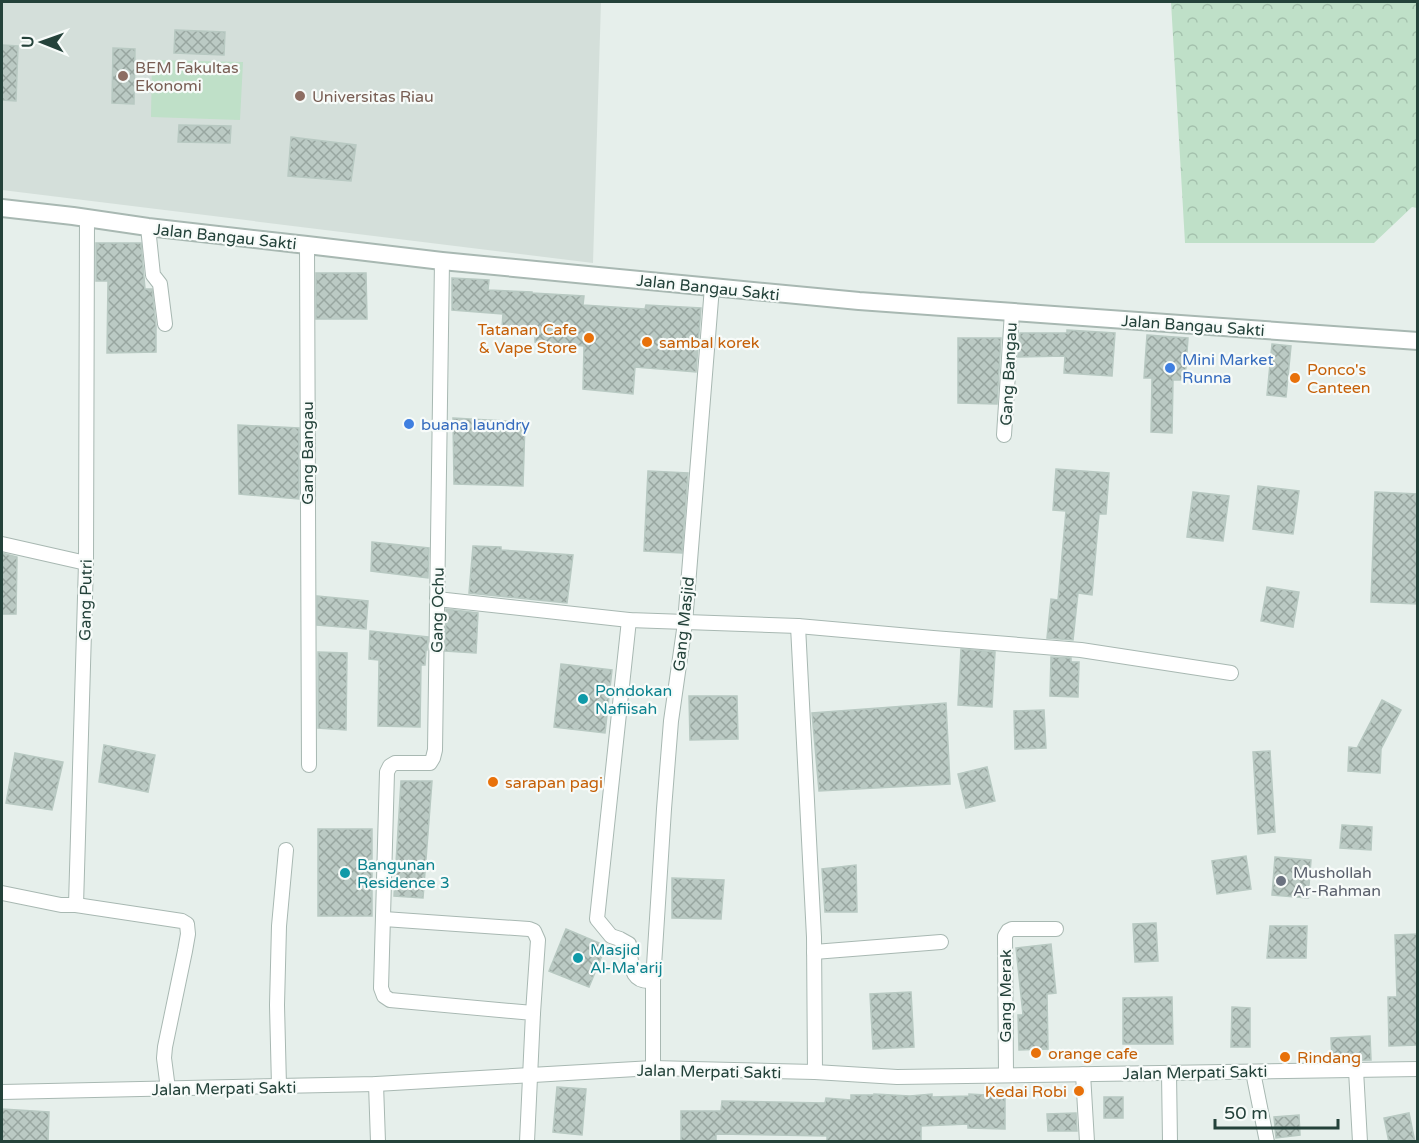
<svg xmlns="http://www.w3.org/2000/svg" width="1419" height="1143" viewBox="0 0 1419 1143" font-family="'Varela Round',sans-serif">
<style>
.built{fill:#d4dfda}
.green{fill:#bfe0c8}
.forest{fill:url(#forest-crowns)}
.building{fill:url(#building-cross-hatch);stroke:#b8c9c2;stroke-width:1.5}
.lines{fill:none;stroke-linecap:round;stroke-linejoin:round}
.minor-casing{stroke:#a8b8b2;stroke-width:16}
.tertiary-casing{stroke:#a8b8b2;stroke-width:20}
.minor{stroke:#fff;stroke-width:14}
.tertiary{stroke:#fff;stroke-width:16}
.education-dot{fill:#8d6e63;stroke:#f7fbf9;stroke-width:2}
.food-dot{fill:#e8710a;stroke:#f7fbf9;stroke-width:2}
.shop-dot{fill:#3f7fe0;stroke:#f7fbf9;stroke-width:2}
.culture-dot{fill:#0f9aa8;stroke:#f7fbf9;stroke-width:2}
.worship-dot{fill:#6b7280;stroke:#f7fbf9;stroke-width:2}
.labels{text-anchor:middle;stroke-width:4.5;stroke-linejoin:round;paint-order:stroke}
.education-label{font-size:16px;fill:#785e54;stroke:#f7fbf9;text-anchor:start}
.street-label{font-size:16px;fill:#24423a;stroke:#f7fbf9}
.food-label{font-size:16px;fill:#c56008;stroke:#f7fbf9;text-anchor:start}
.shop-label{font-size:16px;fill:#366cbe;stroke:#f7fbf9;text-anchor:start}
.culture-label{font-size:16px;fill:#0d838f;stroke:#f7fbf9;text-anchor:start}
.worship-label{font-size:16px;fill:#5b616d;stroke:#f7fbf9;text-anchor:start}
</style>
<defs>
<pattern id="forest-crowns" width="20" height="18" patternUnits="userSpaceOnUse" patternTransform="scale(1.5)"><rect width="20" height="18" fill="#bfe0c8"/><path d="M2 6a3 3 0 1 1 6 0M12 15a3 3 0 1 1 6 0" fill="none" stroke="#a4c1ad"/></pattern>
<pattern id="building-cross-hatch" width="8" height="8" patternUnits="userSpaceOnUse" patternTransform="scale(1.5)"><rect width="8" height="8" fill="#bbcac4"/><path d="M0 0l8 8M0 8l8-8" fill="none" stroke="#98a6a0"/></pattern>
</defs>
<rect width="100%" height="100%" fill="#e6efeb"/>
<!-- built -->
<polygon class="built" points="2,2 601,2 593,263 2,190"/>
<!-- green -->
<polygon class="green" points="152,60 243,62 240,120 151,117"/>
<!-- forest -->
<polygon class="forest" points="1171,2 1417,2 1417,208 1412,207 1374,243 1185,243"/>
<!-- building -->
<g class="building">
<polygon points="175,30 225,32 224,55 174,53"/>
<polygon points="2,45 18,46 16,101 2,100"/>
<polygon points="113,48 135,49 134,104 112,103"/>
<polygon points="179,125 231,126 230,143 178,142"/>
<polygon points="291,137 356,145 351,181 288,176"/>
<polygon points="96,243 141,243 145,289 152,289 156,326 156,352 107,353 108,281 96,281"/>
<polygon points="316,273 366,273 367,319 316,319"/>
<polygon points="452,278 489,280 488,290 532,292 532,293 584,296 583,305 645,309 646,305 701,308 696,372 635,367 633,394 583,389 584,346 535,342 535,331 502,328 503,314 452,310"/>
<polygon points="1067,330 1115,333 1112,376 1064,373 1065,356 1018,357 1020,333 1067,333"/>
<polygon points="1147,335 1188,338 1185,380 1173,380 1172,433 1151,432 1152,378 1144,378"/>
<polygon points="958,338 1001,338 997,404 958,403"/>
<polygon points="1272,344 1291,346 1286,397 1267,395"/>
<polygon points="453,418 525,422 523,486 454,484"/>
<polygon points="238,425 299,428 299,499 239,494"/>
<polygon points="1056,469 1109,473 1106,514 1099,514 1092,595 1078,593 1073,640 1047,638 1051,599 1058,600 1066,511 1053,510"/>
<polygon points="648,471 688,473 682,553 644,551"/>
<polygon points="1258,486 1299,491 1293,534 1253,529"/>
<polygon points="1193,492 1229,496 1223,541 1187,537"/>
<polygon points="1375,492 1418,494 1418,604 1371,602"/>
<polygon points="372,542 429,548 428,578 371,571"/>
<polygon points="473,546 501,547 501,550 573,555 567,603 469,593"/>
<polygon points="2,553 17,557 16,614 2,614"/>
<polygon points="1267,587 1299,592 1293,627 1261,621"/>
<polygon points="317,596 368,601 366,629 317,625"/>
<polygon points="446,609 478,613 476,653 445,651"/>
<polygon points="370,631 428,637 427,650 426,650 425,665 421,665 420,727 378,726 379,660 369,659"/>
<polygon points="961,649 995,652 992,707 958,705"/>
<polygon points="318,652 347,653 346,730 318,728"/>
<polygon points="1051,657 1071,658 1071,662 1079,662 1078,697 1050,696"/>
<polygon points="561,664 612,670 605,733 554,727"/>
<polygon points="689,696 737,696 738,739 690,740"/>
<polygon points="1382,700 1401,710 1381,749 1380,773 1348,771 1349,747 1357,748"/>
<polygon points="946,703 950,784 819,791 812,713"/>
<polygon points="1044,710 1046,748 1015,749 1014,711"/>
<polygon points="104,745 155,755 148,792 99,782"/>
<polygon points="1270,751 1275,832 1258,834 1253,752"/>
<polygon points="15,753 63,762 52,810 6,803"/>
<polygon points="987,767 995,801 966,808 958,774"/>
<polygon points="401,781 432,781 423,898 394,896"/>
<polygon points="1342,825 1372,827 1371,850 1340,848"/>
<rect x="318" y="829" width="54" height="87"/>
<polygon points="1246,856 1251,889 1217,894 1212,861"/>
<polygon points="1275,857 1311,860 1308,898 1272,895"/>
<polygon points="856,865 857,912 825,912 822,869"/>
<polygon points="672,878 724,880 721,919 672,918"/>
<polygon points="1156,923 1158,961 1135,962 1133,924"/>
<polygon points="1270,926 1307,926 1306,958 1267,958"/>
<polygon points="566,929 606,946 589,987 549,971"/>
<polygon points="1418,934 1418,1045 1389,1046 1388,997 1397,997 1395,935"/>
<polygon points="1051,944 1056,993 1047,994 1048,1049 1019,1050 1018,1015 1023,1015 1016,948"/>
<polygon points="911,992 914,1047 873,1049 870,994"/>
<polygon points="1172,997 1173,1044 1123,1044 1123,998"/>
<polygon points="1232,1007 1250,1008 1250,1047 1231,1047"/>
<polygon points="1370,1036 1371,1060 1332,1061 1331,1038"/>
<polygon points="557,1087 586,1089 582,1135 553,1132"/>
<polygon points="874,1094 910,1096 932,1094 932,1097 969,1096 969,1094 986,1095 986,1097 1005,1096 1005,1129 968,1128 968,1124 921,1126 921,1142 827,1142 827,1136 716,1134 716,1142 681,1142 681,1111 721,1111 722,1101 825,1103 826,1098 851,1100 851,1095 874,1095"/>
<rect x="1104" y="1097" width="19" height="21"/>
<polygon points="2,1109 49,1112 48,1142 2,1142"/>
<polygon points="1076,1113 1077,1131 1048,1131 1047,1114"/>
<polygon points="1409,1113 1415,1142 1389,1142 1384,1118"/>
<polygon points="1299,1115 1300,1135 1276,1138 1274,1117"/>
</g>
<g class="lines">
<defs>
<g id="minor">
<polyline points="148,227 153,275 160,284 165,324"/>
<polyline points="307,245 309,765"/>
<polyline points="442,261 435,750 433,758 430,763 395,763 390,766 387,772 381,988 384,996 390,1000 533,1013 527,1142"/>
<polyline points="1004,435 1012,312"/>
<polyline points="2,544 86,563"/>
<polyline points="437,599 629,620 798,626 933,638 1081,650 1231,673"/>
<path d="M629 620 597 919 611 936 620 939 629 944C632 963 628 983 653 981"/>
<polyline points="798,626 814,937 815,1072"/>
<polyline points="2,893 61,905 76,905 86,563 87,218"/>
<polyline points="76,905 182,921 187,924 188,934 185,951 165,1047 164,1058 168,1089"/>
<polyline points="384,919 529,929 534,931 538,940 533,1013"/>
<polyline points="814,952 941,942"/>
<polyline points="653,1068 653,981 664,809 671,721 685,623 712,287"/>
<polyline points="1356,1070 1360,1142"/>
<polyline points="1253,1072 1267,1142"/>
<polyline points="1169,1073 1170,1142"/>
<polyline points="1083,1074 1087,1142"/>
<polyline points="1006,1075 1005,936 1008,931 1012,929 1056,929"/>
<polyline points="376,1084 378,1142"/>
<polyline points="279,1086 277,1005 279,926 286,850"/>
<polyline points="2,1092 376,1084 653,1068 815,1072 897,1077 1418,1069"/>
</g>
<polyline id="tertiary" points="2,208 73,216 148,227 307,245 442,261 712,287 859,301 1418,341"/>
</defs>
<!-- minor casing -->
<use href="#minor" class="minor-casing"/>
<!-- tertiary casing -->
<use href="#tertiary" class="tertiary-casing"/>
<!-- minor -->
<use href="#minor" class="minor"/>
<!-- tertiary -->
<use href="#tertiary" class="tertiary"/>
</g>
<!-- markers -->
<g class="education-dot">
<circle cx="123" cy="76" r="6"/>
<circle cx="300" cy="96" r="6"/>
</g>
<g class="food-dot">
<circle cx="589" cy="338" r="6"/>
<circle cx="647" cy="342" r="6"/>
<circle cx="1295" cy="378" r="6"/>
<circle cx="493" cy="782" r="6"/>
<circle cx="1036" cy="1053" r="6"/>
<circle cx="1285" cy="1057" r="6"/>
<circle cx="1079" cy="1091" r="6"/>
</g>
<g class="shop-dot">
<circle cx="1170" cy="368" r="6"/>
<circle cx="409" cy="424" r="6"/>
</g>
<g class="culture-dot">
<circle cx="583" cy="699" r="6"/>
<circle cx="345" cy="873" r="6"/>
<circle cx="578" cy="958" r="6"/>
</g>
<circle class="worship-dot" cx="1281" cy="881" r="6"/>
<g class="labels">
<!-- education labels -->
<g class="education-label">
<text x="135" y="73">BEM Fakultas<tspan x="135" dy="18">Ekonomi</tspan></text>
<text x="312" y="102">Universitas Riau</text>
</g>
<!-- street labels -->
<g class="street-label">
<text transform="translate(225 236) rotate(6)" y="6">Jalan Bangau Sakti</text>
<text transform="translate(708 287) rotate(6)" y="6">Jalan Bangau Sakti</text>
<text transform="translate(1193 325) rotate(4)" y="6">Jalan Bangau Sakti</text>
<text transform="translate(1008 374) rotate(-87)" y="6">Gang Bangau</text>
<text transform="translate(307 453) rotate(-90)" y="6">Gang Bangau</text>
<text transform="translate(85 600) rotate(-89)" y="6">Gang Putri</text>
<text transform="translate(437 610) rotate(-89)" y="6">Gang Ochu</text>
<text transform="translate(683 624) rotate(-84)" y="6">Gang Masjid</text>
<text transform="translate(1005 996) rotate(-90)" y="6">Gang Merak</text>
<text transform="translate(709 1071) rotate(1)" y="6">Jalan Merpati Sakti</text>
<text transform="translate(1195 1072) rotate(-1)" y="6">Jalan Merpati Sakti</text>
<text transform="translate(224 1088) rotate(-1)" y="6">Jalan Merpati Sakti</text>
</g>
<!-- food labels -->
<g class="food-label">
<text x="577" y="335" text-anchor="end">Tatanan Cafe<tspan x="577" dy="18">&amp; Vape Store</tspan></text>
<text x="659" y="348">sambal korek</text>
<text x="1307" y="375">Ponco's<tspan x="1307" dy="18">Canteen</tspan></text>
<text x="505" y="788">sarapan pagi</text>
<text x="1048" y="1059">orange cafe</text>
<text x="1297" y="1063">Rindang</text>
<text x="1067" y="1097" text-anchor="end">Kedai Robi</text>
</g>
<!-- shop labels -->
<g class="shop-label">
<text x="1182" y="365">Mini Market<tspan x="1182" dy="18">Runna</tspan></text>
<text x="421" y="430">buana laundry</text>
</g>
<!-- culture labels -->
<g class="culture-label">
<text x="595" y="696">Pondokan<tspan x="595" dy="18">Nafiisah</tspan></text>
<text x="357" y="870">Bangunan<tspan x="357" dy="18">Residence 3</tspan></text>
<text x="590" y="955">Masjid<tspan x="590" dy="18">Al-Ma'arij</tspan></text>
</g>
<!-- worship labels -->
<g class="worship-label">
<text x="1293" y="878">Mushollah<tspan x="1293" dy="18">Ar-Rahman</tspan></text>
</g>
</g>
<!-- border -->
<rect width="1419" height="1143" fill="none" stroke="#24423a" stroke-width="6"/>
<!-- north arrow -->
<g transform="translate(42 42) rotate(271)" stroke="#f7fbf9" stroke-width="4.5" paint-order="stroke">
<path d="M0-4.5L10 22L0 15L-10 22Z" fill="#24423a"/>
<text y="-9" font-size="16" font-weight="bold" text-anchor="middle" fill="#24423a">U</text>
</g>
<!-- scale -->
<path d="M1215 1119v9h123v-9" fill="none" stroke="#24423a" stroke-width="3"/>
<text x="1224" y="1119" font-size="18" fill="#24423a" stroke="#f7fbf9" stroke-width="4.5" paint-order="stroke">50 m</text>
</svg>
